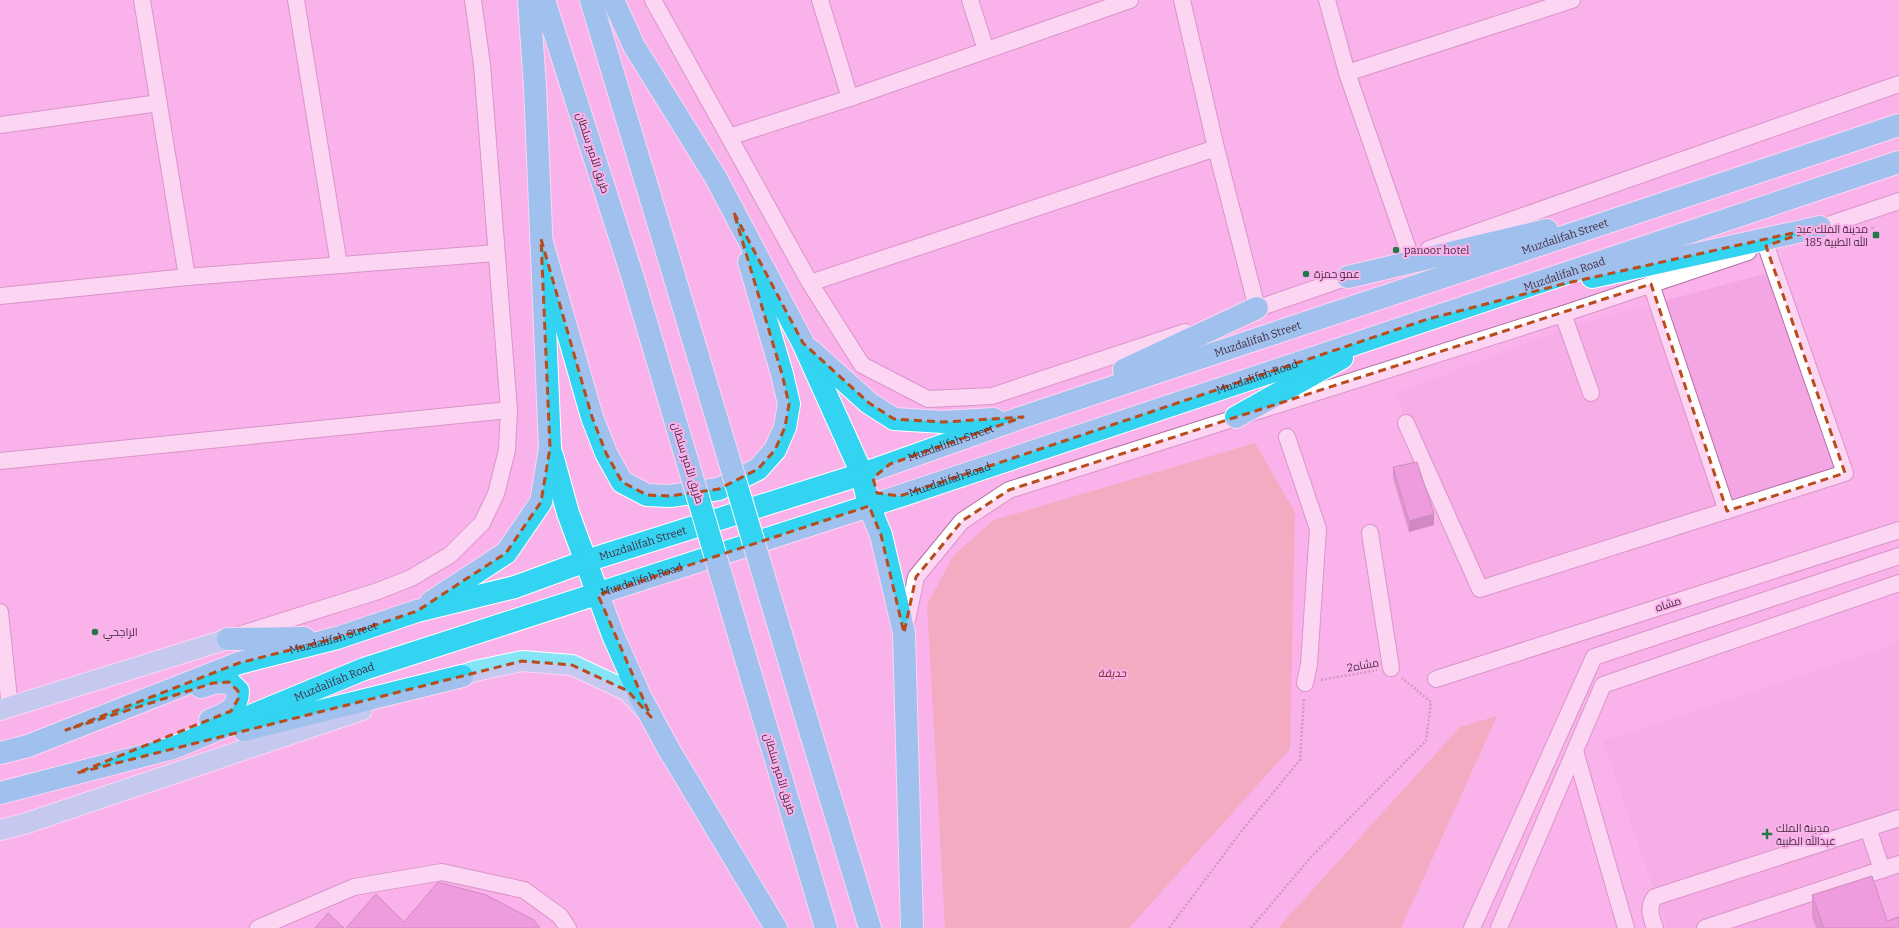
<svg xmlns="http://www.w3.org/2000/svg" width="1899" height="928" viewBox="0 0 1899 928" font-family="Bitter,Cairo,serif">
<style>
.built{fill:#f3a6e3}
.green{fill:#eba290}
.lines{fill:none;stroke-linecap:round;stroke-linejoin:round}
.minor-casing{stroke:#b270a5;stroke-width:18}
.major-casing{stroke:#fff;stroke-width:22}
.highway-casing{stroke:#fff;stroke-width:24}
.path{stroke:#a7749c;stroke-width:2.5;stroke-dasharray:2 2;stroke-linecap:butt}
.minor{stroke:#fff;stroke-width:16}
.major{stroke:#85e5f7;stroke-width:20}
.highway{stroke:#33d3f2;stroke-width:22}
.highway-bridge-casing{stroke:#fff;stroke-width:24;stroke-linecap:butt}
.highway-bridge{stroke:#33d3f2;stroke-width:22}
.wall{fill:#c16fb1}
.shaded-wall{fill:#9d5a90}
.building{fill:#e081ce;stroke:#9d5a90}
.marked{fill:none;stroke:#b84c1c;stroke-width:3;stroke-dasharray:8 5;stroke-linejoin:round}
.poi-dot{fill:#247748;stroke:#fab3ea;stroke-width:1.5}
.labels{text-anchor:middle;stroke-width:4;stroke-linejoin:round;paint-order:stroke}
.street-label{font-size:11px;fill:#492d43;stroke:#fab3ea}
.poi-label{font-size:11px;fill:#492d43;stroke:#fab3ea;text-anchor:start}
.park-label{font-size:11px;font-style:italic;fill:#722817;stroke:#fab3ea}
</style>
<rect width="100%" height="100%" fill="#fab3ea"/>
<!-- built -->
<g class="built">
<polygon points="1775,271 1845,473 1480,589 1395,394 1568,327"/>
<polygon points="1899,643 1899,928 1667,928 1603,741"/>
</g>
<!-- green -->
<g class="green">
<polygon points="1255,443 1295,512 1290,749 1129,928 945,928 927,605 953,556 994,520"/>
<polygon points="1497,716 1401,928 1278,928 1460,727"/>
</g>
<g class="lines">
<defs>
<g id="minor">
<polyline points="142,0 187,277"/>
<polyline points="296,0 339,265"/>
<polyline points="653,0 810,283 862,365 928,399 992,396 1185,332"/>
<polyline points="820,0 850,98"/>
<polyline points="970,0 986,50"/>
<polyline points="1182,0 1216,148 1257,308"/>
<polyline points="1327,0 1347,73 1410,255"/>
<polyline points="1347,73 1572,0"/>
<polyline points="0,125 159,103"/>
<polyline points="729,137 850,98 1130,0"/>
<polyline points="1810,231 1899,201"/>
<polyline points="1429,249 1899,84"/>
<polyline points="810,283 1216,148"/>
<polyline points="1651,284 1727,511"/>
<polyline points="0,296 187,277 496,253"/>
<polyline points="1247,312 1357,274"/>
<polyline points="1563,314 1591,393"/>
<polyline points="1406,423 1480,589 1845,473 1766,246"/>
<polyline points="1287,437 1318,529 1309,664 1305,683"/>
<polyline points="0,461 509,410"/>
<polyline points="1370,533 1391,668"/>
<polyline points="0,612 10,708"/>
<polyline points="905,630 916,577 962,521 1009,490 1563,314 1748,252"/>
<polyline points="242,634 378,591 411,578 450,555 482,523 496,494 507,450 509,410 482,65 473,0"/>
<polyline points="1436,679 1899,530"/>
<polyline points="1575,751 1626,928"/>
<polyline points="1868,828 1882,870"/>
<polyline points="258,928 354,887 442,872 524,890 560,916 568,928"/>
<polyline points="1472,928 1594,657 1899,556"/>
<polyline points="1499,928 1603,685 1899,583"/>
<path d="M1655 928C1651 917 1647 907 1655 897L1899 818"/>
<polyline points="1705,928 1899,864"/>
</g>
<g id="major">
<polyline points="446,681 475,671 522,661 572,665 628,691 643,708"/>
<polyline points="0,710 228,639"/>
<polyline points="0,830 27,823 362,710"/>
</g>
<g id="highway">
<polyline points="544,0 633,278"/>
<polyline points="591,0 669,259"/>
<polyline points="613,0 634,46 716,178 803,343 862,474 869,506 881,535 904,633 912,928"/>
<polyline points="541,239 592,417 606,453 622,482 647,495 670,496 719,489 758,469 775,450 785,427 789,404 782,374 749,262"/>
<polyline points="1348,277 1547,230"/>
<polyline points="1592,277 1820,227"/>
<polyline points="810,350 869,403 894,419 943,422 994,419"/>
<polyline points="1124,370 1257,308"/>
<polyline points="1236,417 1342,358"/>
<polyline points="552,455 568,513 613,635 640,696 668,748 776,928"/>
<polyline points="431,602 506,553 541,502 550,448 535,87 529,0"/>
<polyline points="228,639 304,638"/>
<path d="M201 687 213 683 229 682 238 691C238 710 225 714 210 720"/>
<polyline points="244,730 462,676"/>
<polyline points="811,734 870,928"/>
<polyline points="770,740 826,928"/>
<path id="s1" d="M0 753 28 746 239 663 337 638 417 611 515 587 586 561 862 474 1023 417 1899 125"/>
<path id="s2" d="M0 793 173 748 364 669 900 496 1899 162"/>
</g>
</defs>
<!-- minor casing -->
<use href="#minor" class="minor-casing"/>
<!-- major casing -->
<use href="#major" class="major-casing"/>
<!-- highway casing -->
<use href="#highway" class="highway-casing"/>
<!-- path -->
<g class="path">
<polyline points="1872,227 1876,235"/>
<polyline points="1321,680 1377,670"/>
<polyline points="1169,928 1243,829 1300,760 1304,698"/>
<polyline points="1251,928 1311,857 1426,741 1431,702 1402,678"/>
</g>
<!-- minor -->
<use href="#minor" class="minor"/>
<!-- major -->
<use href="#major" class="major"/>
<!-- highway -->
<use href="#highway" class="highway"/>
<defs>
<g id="highway-bridge">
<polyline points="669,259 811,734"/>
<polyline points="633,278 770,740"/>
</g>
</defs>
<!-- highway-bridge casing -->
<use href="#highway-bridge" class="highway-bridge-casing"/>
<!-- highway-bridge -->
<use href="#highway-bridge" class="highway-bridge"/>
</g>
<!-- wall -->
<g class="wall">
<polygon points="1393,467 1434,525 1409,532 1393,478"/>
<polygon points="1812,895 1887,921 1899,928 1816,928 1812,917"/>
</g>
<!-- shaded-wall -->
<polygon class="shaded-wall" points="1434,514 1434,525 1409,532 1409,521"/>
<!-- building -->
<g class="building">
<polygon points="1417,462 1434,514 1409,521 1393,467"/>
<polygon points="1872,876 1887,921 1899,917 1899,928 1824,928 1812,895"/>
<polygon points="438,882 486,895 534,920 540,928 346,928 376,894 404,922"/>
<polygon points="328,913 344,928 315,928"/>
</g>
<!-- marked area -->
<path d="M0 0H1899V928H0ZM734 213 803 343 869 403 894 419 943 422 1023 417 890 464 873 478 877 493 900 496 1428 319 1563 284 1820 227 1766 246 1845 473 1727 511 1651 284 1009 490 962 521 916 577 904 633 881 535 869 506 598 595 651 717 628 691 572 665 522 661 77 773 231 711 238 699V691L229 682 213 683 66 730 239 663 337 638 417 611 506 553 541 502 550 448 541 239 592 417 606 453 622 482 647 495 670 496 719 489 758 469 775 450 785 427 789 404 782 374Z" fill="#fab3ea" fill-opacity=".55" fill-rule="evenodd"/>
<path class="marked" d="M734 213 803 343 869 403 894 419 943 422 1023 417 890 464 873 478 877 493 900 496 1428 319 1563 284 1820 227 1766 246 1845 473 1727 511 1651 284 1009 490 962 521 916 577 904 633 881 535 869 506 598 595 651 717 628 691 572 665 522 661 77 773 231 711 238 699V691L229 682 213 683 66 730 239 663 337 638 417 611 506 553 541 502 550 448 541 239 592 417 606 453 622 482 647 495 670 496 719 489 758 469 775 450 785 427 789 404 782 374Z"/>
<!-- markers -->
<g class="poi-dot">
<rect x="1872" y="231" width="8" height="8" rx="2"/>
<circle cx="1396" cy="250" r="4"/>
<circle cx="1306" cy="274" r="4"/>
<circle cx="95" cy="632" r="4"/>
<path d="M1765 828h4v4h4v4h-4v4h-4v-4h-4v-4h4z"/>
</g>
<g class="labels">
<!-- street labels -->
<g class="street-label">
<text transform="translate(593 153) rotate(72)" y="4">طريق الأمير سلطان</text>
<text dy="4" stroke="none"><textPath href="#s1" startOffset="1649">Muzdalifah Street</textPath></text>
<text dy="4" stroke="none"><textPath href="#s2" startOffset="1649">Muzdalifah Road</textPath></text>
<text dy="4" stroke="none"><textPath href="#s1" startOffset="1325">Muzdalifah Street</textPath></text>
<text dy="4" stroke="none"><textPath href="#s2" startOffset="1325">Muzdalifah Road</textPath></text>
<text dy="4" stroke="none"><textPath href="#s1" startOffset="1001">Muzdalifah Street</textPath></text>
<text transform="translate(688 463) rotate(73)" y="4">طريق الأمير سلطان</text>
<text dy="4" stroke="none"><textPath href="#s2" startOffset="1001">Muzdalifah Road</textPath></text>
<text dy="4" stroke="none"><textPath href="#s1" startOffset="677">Muzdalifah Street</textPath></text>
<text dy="4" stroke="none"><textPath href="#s2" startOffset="677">Muzdalifah Road</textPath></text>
<text transform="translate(1668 604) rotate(-18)" y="4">مشاه</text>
<text dy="4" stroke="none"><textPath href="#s1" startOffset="353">Muzdalifah Street</textPath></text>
<text transform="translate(1363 665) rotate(-10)" y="4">مشاه2</text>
<text dy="4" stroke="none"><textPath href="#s2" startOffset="353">Muzdalifah Road</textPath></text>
<text transform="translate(780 774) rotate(73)" y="4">طريق الأمير سلطان</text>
</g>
<!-- poi labels -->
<g class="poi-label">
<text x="1868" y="233" text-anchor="end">مدينة الملك عبد<tspan x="1868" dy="13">الله الطبية 185</tspan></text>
<text x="1404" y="254">panoor hotel</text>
<text x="1314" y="278">عمو حمزة</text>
<text x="103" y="636">الراجحي</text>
<text x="1776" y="832">مدينة الملك<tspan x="1776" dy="13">عبدالله الطبية</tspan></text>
</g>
<!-- park labels -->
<g class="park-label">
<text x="1112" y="677">حديقة</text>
</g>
</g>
</svg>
